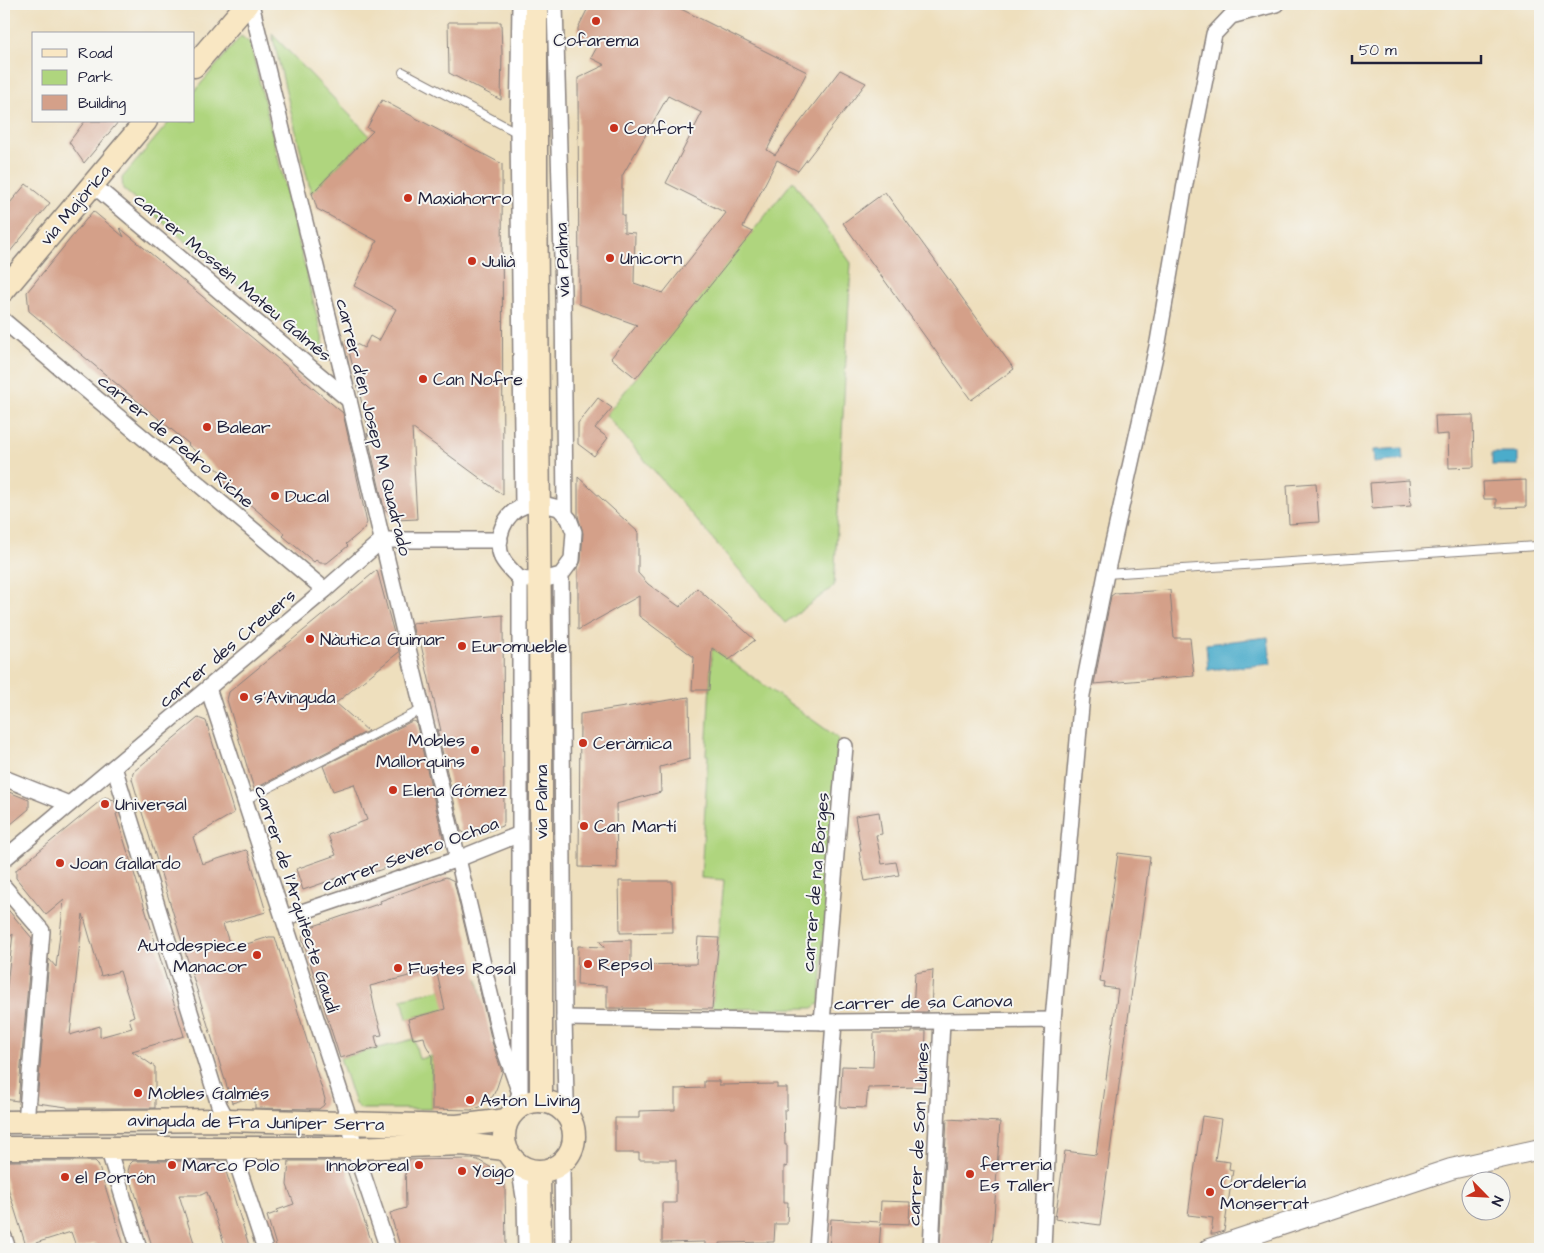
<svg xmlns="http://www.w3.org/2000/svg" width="1544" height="1253" viewBox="0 0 1544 1253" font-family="'Architects Daughter',sans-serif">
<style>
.green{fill:#afd57e;stroke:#687c5c}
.water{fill:#4caccb;stroke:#376783}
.building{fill:#d4a089;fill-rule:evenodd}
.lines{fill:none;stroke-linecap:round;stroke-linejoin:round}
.service-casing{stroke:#88807c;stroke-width:10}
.minor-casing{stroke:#88807c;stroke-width:18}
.tertiary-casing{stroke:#88807c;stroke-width:22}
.secondary-casing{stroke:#88807c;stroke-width:25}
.service{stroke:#fff;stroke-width:8}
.minor{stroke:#fff;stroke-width:15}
.tertiary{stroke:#fff;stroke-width:20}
.secondary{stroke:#f9e7c3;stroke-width:22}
.poi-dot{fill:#c8321e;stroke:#f6f6f2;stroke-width:2}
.labels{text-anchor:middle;stroke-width:4;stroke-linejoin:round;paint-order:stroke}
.poi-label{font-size:18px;fill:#22223b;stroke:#f6f6f2;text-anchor:start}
.street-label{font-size:18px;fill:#22223b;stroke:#f6f6f2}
</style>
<rect width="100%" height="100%" fill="#f6f6f2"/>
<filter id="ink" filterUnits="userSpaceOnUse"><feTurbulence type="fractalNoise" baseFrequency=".02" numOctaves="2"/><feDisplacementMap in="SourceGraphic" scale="10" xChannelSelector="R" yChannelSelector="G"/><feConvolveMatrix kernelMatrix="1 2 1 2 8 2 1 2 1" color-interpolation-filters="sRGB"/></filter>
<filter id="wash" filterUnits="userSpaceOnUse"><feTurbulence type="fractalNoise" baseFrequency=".0096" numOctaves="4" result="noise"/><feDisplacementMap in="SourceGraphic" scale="20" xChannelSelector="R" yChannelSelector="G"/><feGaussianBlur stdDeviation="1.12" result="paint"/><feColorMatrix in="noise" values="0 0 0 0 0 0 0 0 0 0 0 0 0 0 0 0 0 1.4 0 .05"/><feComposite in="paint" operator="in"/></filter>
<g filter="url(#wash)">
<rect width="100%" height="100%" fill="#eedfbd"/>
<!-- green -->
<g class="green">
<polygon points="272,34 369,135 311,193"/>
<polygon points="241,36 250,43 325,349 323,352 318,352 123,189 122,178 170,121 194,121 194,92"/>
<polygon points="793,181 851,263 834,586 785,623 606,415"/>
<polygon points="712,648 838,738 820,1003 813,1008 712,1009 724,880 701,878 708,755 706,755"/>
<polygon points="478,980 482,1000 407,1019 402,999"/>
<polygon points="414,1039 419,1059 432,1056 432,1109 361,1109 355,1104 340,1058"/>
</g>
<!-- water -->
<g class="water">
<polygon points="1402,448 1403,460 1374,463 1373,450"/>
<rect x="1492" y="453" width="26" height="12"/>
<polygon points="1268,637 1271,664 1208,670 1206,644"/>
</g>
<g id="blocks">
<!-- building -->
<g class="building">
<path d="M590 4H671L807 72 767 150 775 155 840 70 866 83 798 171 777 160 743 227 753 232 636 378 611 358 637 325 579 304 578 78 605 65 591 58 598 45 578 36V28ZM668 96 702 113 666 183 726 213 663 293 634 283 635 233 624 232V215H622V176Z"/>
<polygon points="448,22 501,22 502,53 501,100 449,73"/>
<polygon points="382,100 502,164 503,495 412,428 417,519 396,520 384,508 367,433 370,436 346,339 364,348 370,336 379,341 396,309 354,286 377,241 317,209 312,193 373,131 367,128"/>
<polygon points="85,121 119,121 84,163 69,142"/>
<polygon points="26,184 50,203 4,259 4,210"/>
<polygon points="885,192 1014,369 971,400 843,223"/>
<polygon points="93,211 124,237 120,228 343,413 367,523 363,530 346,544 348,546 327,563 320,563 316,560 314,562 283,536 285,534 223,482 227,477 188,445 189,444 29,311 27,292"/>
<polygon points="598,398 612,408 595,428 608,438 594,456 578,444 578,423"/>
<polygon points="1473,415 1474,467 1449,468 1448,434 1436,435 1435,416"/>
<polygon points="578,477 638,532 638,573 648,584 680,607 697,588 755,640 729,660 712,648 709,690 692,690 694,657 639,616 639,596 578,630 578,568 581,561 583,533 578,516"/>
<polygon points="1409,480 1411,506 1372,509 1370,483"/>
<polygon points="1526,480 1526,507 1496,508 1496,499 1484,499 1483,482"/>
<polygon points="1316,483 1319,522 1289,524 1287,485"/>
<polygon points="377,570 399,652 336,703 368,731 254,789 227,700 229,692"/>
<polygon points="1170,590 1174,638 1190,638 1194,676 1094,684 1111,596 1115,593"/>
<polygon points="503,615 504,822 502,826 472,837 461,831 437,729 441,731 419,636 415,639 412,623"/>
<polygon points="689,697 690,759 660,767 661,792 616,804 617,868 579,867 580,714"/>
<polygon points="198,718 206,721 234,813 193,837 202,864 246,850 248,852 266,912 223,924 231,949 269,937 275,937 325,1099 324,1105 319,1109 255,1108 255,1096 232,1103 140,806 132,779 133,772"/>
<polygon points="412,721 416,722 444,842 440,848 369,874 366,868 303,890 296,869 336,855 328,835 367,820 354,784 333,791 323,766"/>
<polygon points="4,790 29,800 29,809 4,830"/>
<path d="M105 797 114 800 118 813 116 814 184 1036 132 1051 155 1067V1108H67V1107L37 1103 49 959 56 967 64 900 46 915 16 878V870ZM83 914 101 976 120 971 134 1016 129 1018 132 1028 100 1037V1026L70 1035Z"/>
<polygon points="879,812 882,834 876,835 882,864 896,862 899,875 865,881 859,852 861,851 855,816"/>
<polygon points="1118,853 1150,857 1100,1225 1055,1219 1065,1151 1096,1155 1118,989 1104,987 1105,982 1100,981"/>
<polygon points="446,877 454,881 492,1042 502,1072 497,1087 493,1096 480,1107 471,1110 432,1109 432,1056 426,1045 424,1037 413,1039 408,1019 445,1009 436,969 370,986 375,1010 382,1035 375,1036 378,1048 340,1058 302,937 305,929 381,903 380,901"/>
<polygon points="619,881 672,881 673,932 620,933"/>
<polygon points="4,905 32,938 18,1101 4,1099 4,1010 13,934 4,941"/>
<polygon points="698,937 719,938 712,1009 607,1008 607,986 577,985 578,946 605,947 599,941 631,940 631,965 696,964"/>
<polygon points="933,970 931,1009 928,1009 927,1012 913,1012 915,973"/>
<polygon points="912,1031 926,1031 924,1087 868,1088 866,1108 840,1107 842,1066 873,1067 874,1033 912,1033"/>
<polygon points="704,1081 719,1081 719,1085 777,1084 777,1088 787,1088 787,1110 784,1110 785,1145 787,1145 787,1167 784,1166 784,1202 788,1202 787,1224 775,1224 774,1242 720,1243 720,1246 705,1246 705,1242 662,1243 662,1203 676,1203 676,1160 639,1160 639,1153 615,1153 615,1118 639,1118 639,1111 675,1110 675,1089 704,1088"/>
<polygon points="1202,1116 1221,1119 1215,1160 1230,1162 1229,1169 1233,1170 1224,1231 1215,1234 1211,1234 1213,1218 1188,1215"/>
<polygon points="947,1119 1000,1122 992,1249 940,1249"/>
<polygon points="472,1159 478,1160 495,1170 500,1176 505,1187 506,1249 401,1249 390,1213 406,1208 405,1160"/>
<polygon points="4,1161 95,1161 98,1164 125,1249 97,1249 96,1243 77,1249 71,1232 26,1246 4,1175"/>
<polygon points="133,1161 220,1161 224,1165 250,1249 226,1249 207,1192 201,1195 179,1195 196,1249 153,1249 128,1171 130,1164"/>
<polygon points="289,1161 342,1161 345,1164 374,1249 277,1249 267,1216 278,1212 277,1210 294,1204 287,1185"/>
<polygon points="881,1201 910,1202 909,1224 881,1223 879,1249 829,1249 831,1219 880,1222"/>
</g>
</g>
</g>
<g filter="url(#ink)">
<use href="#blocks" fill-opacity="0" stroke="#88807c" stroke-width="1"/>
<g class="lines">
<defs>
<g id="service">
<polyline points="403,72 518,133"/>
<polyline points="1106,574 1537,546"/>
<polyline points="245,800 423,709"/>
</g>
<g id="minor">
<polyline points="251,4 349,400 501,1040 520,1093"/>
<polyline points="520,4 518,133 523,506"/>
<polyline points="555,5 563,294 565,514"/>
<polyline points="92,184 349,400"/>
<polyline points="4,321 325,590"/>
<path d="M539 503 559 508 569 519 574 532 572 560 561 575 539 581 520 579C514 573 506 566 502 558 494 539 504 513 524 506 529 504 534 504 539 503Z"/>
<polyline points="561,575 564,1018 566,1098 569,1117"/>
<polyline points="208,688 350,1122 354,1148 388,1249"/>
<polyline points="114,767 219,1105 227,1120"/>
<polyline points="4,778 69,804"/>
<polyline points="4,859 325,590 382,540 500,540"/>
<polyline points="4,887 42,931 26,1122"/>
<polyline points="284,918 458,859 520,834"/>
<polyline points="564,1018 834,1022 1053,1020 1043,1249"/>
<polyline points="1053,1020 1082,695 1106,574 1158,342 1191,149 1214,34 1231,16 1276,4"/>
<polyline points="822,1022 845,746"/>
<polyline points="513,1111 520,1093 520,579"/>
<polyline points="108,1148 139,1249"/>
<polyline points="232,1148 265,1249"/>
<polyline points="562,1163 563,1249"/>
<polyline points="519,1166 525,1203 526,1249"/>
<polyline points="4,1237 8,1249"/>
<polyline points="817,1249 834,1022"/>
<polyline points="931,1249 942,1021"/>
</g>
<polyline id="tertiary" points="1209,1249 1451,1169 1540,1149"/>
<g id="secondary">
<polyline points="536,4 536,180 541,746 541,1101"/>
<polyline points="194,66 247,4"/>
<polyline points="4,290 146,121"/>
<circle cx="539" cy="1136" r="35"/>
<polyline points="4,1122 227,1120 457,1126 507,1120"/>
<polyline points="4,1148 354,1148 462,1144 505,1149"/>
<polyline points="539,1172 540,1249"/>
</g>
</defs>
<!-- service casing -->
<use href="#service" class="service-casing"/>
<!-- minor casing -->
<use href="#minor" class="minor-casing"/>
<!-- tertiary casing -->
<use href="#tertiary" class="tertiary-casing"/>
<!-- secondary casing -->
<use href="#secondary" class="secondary-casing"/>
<!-- service -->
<use href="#service" class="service"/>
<!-- minor -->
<use href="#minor" class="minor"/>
<!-- tertiary -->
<use href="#tertiary" class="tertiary"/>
<!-- secondary -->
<use href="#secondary" class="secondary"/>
</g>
</g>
<!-- markers -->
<g class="poi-dot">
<circle cx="596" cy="21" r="5"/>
<circle cx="614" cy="128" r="5"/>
<circle cx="408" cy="198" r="5"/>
<circle cx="610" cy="258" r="5"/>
<circle cx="472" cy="261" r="5"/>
<circle cx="423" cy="379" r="5"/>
<circle cx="207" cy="427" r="5"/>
<circle cx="275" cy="496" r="5"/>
<circle cx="310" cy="639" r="5"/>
<circle cx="462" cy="646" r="5"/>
<circle cx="244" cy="697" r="5"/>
<circle cx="583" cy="743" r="5"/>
<circle cx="475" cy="750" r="5"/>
<circle cx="393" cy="790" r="5"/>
<circle cx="105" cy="804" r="5"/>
<circle cx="584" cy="826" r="5"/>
<circle cx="60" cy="863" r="5"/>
<circle cx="257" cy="955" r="5"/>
<circle cx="588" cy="964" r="5"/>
<circle cx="398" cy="968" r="5"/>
<circle cx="138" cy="1093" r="5"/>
<circle cx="470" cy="1100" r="5"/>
<circle cx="172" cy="1165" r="5"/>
<circle cx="419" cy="1165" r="5"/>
<circle cx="462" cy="1171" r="5"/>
<circle cx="970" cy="1174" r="5"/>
<circle cx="65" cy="1177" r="5"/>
<circle cx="1210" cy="1192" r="5"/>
</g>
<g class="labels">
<!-- poi labels -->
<g class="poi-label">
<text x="596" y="46" text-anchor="middle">Cofarema</text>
<text x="624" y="134">Confort</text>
<text x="418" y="204">Maxiahorro</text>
<text x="620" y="264">Unicorn</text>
<text x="482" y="267">Julià</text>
<text x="433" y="385">Can Nofre</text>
<text x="217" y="433">Balear</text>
<text x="285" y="502">Ducal</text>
<text x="320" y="645">Nàutica Guimar</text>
<text x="472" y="652">Euromueble</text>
<text x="254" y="703">s'Avinguda</text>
<text x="465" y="746" text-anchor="end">Mobles<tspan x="465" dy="21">Mallorquins</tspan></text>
<text x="593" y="749">Ceràmica</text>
<text x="403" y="796">Elena Gómez</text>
<text x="115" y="810">Universal</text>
<text x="594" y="832">Can Martí</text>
<text x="70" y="869">Joan Gallardo</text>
<text x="247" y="951" text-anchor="end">Autodespiece<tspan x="247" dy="21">Manacor</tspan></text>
<text x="598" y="970">Repsol</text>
<text x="408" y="974">Fustes Rosal</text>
<text x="148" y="1099">Mobles Galmés</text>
<text x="480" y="1106">Aston Living</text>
<text x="980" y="1170">ferreria<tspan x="980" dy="21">Es Taller</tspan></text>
<text x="182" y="1171">Marco Polo</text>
<text x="409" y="1171" text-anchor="end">Innoboreal</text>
<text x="472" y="1177">Yoigo</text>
<text x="75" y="1183">el Porrón</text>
<text x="1220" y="1188">Cordelería<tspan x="1220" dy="21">Monserrat</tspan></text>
</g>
<!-- street labels -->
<g class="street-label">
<text transform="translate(75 205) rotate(-50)" y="6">via Majòrica</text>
<text transform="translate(562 260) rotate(-92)" y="6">via Palma</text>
<text transform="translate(233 277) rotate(40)" y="6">carrer Mossèn Mateu Galmés</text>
<text transform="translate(374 427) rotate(76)" y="6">carrer d'en Josep M. Quadrado</text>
<text transform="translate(176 441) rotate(40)" y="6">carrer de Pedro Riche</text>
<text transform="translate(227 648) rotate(-40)" y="6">carrer des Creuers</text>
<text transform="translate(541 802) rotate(-90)" y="6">via Palma</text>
<text transform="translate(410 854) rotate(-20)" y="6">carrer Severo Ochoa</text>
<text transform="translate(815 882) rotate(-85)" y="6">carrer de na Borges</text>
<text transform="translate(297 899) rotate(72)" y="6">carrer de l'Arquitecte Gaudí</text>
<text transform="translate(923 1002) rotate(-1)" y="6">carrer de sa Canova</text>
<text transform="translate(256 1122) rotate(1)" y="6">avinguda de Fra Juníper Serra</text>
<text transform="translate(918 1134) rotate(-87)" y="6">carrer de Son Llunes</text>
</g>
</g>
<!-- margin -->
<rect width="1544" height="1253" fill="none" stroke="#f6f6f2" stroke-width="20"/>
<!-- legend -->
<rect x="32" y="32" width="162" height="90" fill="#f6f6f2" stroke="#a1a1a9"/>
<rect x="42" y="49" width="25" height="8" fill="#f9e7c3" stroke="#a1a1a9"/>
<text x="78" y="58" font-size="15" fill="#22223b">Road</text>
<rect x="42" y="70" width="25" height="15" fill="#afd57e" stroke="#a1a1a9"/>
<text x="78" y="82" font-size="15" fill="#22223b">Park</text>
<rect x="42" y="95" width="25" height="15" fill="#d4a089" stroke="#a1a1a9"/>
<text x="78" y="108" font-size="15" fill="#22223b">Building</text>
<!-- north arrow -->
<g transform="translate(1486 1196) rotate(114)"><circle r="24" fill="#f6f6f2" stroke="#a1a1a9"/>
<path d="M0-4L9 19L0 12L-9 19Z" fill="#c8321e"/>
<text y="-8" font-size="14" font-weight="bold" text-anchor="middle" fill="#22223b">N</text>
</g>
<!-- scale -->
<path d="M1352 55v8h129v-8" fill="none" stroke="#22223b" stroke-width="2.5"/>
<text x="1359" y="55" font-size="15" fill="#22223b" stroke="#f6f6f2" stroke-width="4" paint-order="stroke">50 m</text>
</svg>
